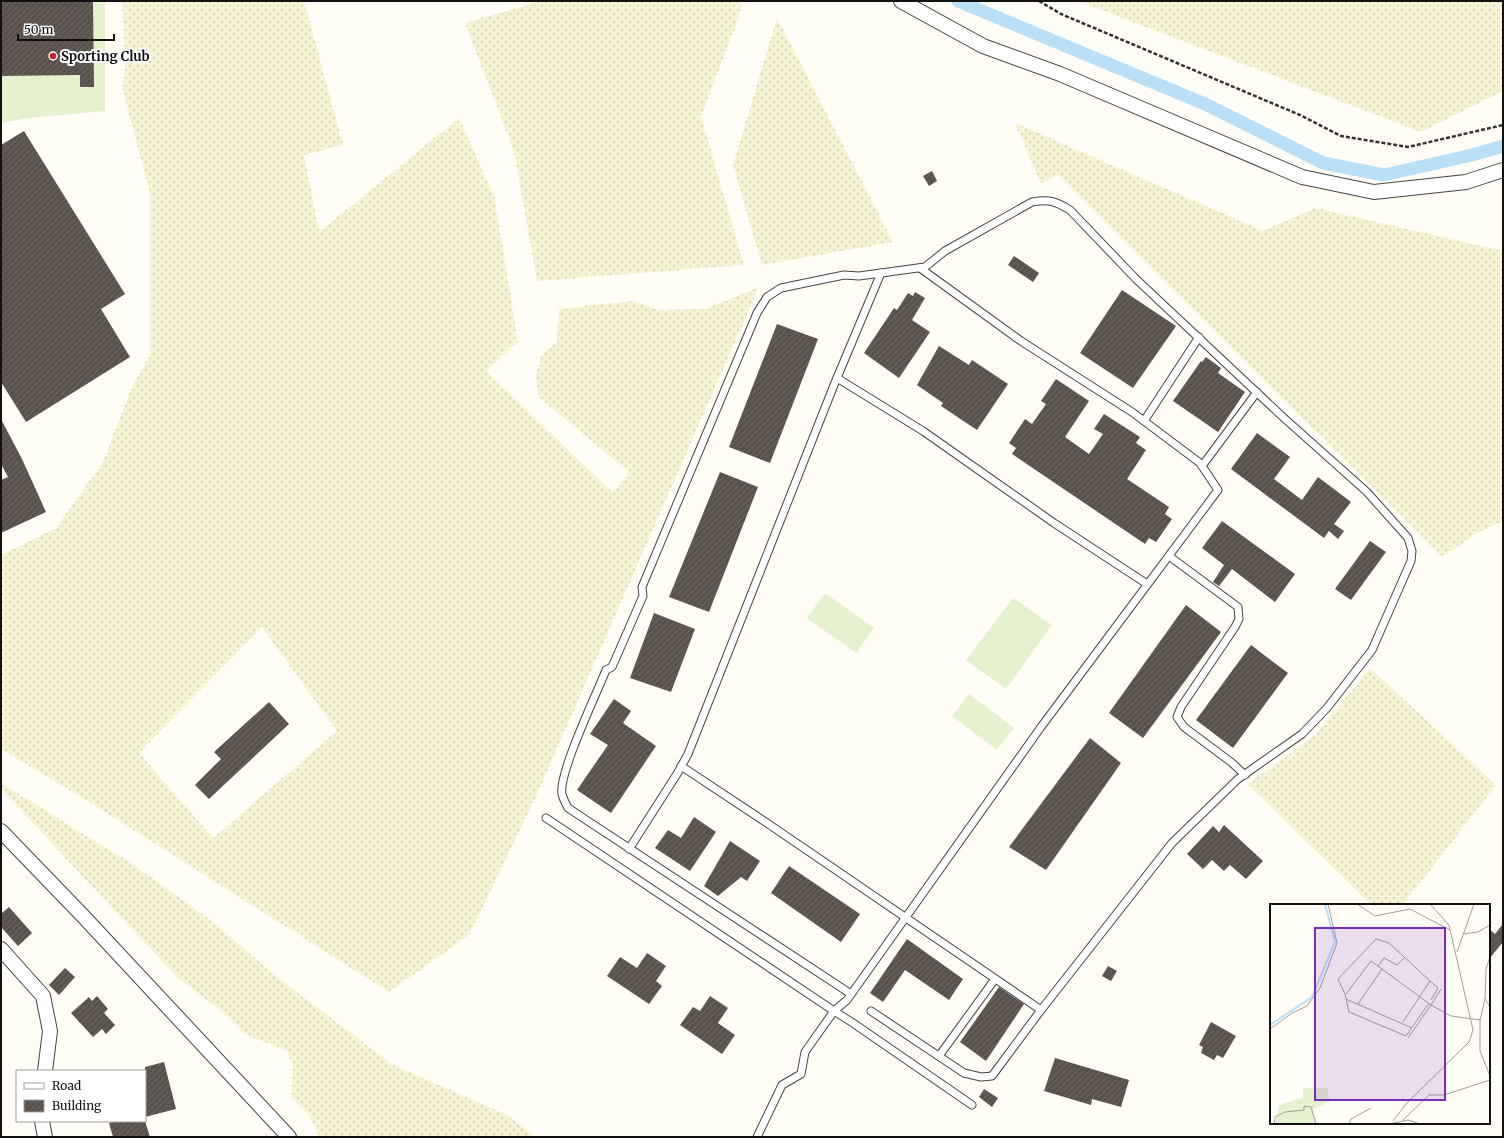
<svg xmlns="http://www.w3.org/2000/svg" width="1504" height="1138" viewBox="0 0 1504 1138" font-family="Merriweather,serif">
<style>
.farmland{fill:url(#farmland-dots);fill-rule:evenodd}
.pitch{fill:#e6f2cf}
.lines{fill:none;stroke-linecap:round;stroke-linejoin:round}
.canal{stroke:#b9e0f7;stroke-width:13}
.building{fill:url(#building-hatch)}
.service-casing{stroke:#444;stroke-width:9}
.minor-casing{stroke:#444;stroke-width:16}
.path{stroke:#333;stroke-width:2.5;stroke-dasharray:4 2;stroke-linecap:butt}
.service{stroke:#fff;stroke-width:7}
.minor{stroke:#fff;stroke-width:14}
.poi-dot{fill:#c4262e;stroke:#fff;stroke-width:1.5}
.labels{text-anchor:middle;stroke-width:4;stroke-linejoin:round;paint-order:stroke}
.poi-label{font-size:13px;font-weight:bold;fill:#111;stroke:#fff;text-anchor:start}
.inset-river{fill:none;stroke:#b9e0f7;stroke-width:2}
.inset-road{fill:none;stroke:#a09f9a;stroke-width:1}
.view{fill:#7b2cbf;fill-opacity:0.15;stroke:#7b2cbf;stroke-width:2}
.inset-edge{fill:none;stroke:#111;stroke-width:2}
</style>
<defs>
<pattern id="farmland-dots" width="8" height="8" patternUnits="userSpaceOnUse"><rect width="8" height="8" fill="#f6f3d4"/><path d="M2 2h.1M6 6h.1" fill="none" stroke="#d2cfb5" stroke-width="1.8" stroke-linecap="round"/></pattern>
<pattern id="building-hatch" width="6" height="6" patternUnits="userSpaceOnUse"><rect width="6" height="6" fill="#5a524d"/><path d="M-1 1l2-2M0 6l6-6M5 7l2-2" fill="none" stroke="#6d6662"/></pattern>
</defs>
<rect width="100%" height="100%" fill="#fffdf5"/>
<!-- farmland -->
<g class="farmland">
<path d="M122 1H304L343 145 304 155 319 232 459 118 494 196 518 342 486 371 613 493 629 472 539 397 536 376 541 356 557 342 559 309 633 301 658 310 705 309 759 287 534 801 469 935 389 992 91 803 1 749V555L56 528 103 462 133 385 150 356V193L122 87 125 70ZM262 627 337 731 213 838 139 753Z"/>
<polygon points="542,1 739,1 742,8 701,117 744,265 537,281 514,151 465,23"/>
<polygon points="1078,1 1503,1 1503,91 1421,132"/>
<polygon points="777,18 893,242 762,265 733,165"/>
<polygon points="1015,123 1263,231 1315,208 1503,251 1503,521 1479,532 1442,557 1057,174 1041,184"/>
<polygon points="1370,668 1496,785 1403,905 1371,905 1248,784 1315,735"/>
<polygon points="1,783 135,866 209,919 277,977 393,1065 507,1115 535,1137 319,1137 311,1119 305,1110 291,1098 293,1065 287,1051 245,1034 224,1013 177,977 1,789"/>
</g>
<!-- pitch -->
<g class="pitch">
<polygon points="1,1 105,1 105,111 29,118 1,123"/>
<polygon points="825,593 874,628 856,653 807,618"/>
<polygon points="1013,598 1052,625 1006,689 966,660"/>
<polygon points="969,694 1014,728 997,750 952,716"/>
</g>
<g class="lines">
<!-- canal -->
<polyline class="canal" points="958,1 1205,104 1323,163 1384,175 1472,155 1503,146"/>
</g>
<!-- building -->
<g class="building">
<polygon points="1,1 93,1 94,87 80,87 80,75 1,76"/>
<polygon points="24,131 125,294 101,309 130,357 26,422 1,382 1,145"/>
<polygon points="932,171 937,181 929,186 923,176"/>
<polygon points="1014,256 1039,273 1033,282 1008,265"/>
<polygon points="1122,290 1176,326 1133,388 1080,353"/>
<polygon points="915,292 925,298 912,320 930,332 899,378 864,353 894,308 897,310 908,293 913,296"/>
<polygon points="777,324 818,339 770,463 729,447"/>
<polygon points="939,346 969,365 972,360 1008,384 977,430 941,406 943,403 917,385"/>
<polygon points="1206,357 1221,368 1218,373 1245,392 1218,432 1173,401 1201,361 1202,362"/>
<polygon points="1056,379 1089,401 1065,437 1089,454 1103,434 1094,429 1104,414 1140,437 1136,443 1146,450 1127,479 1169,507 1165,514 1172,519 1156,542 1149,538 1145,544 1012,454 1016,448 1009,443 1025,419 1032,424 1046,404 1041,401"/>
<polygon points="1,419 22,459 46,512 1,533 1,480 8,477 1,464"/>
<polygon points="1257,433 1290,457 1274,479 1302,500 1318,477 1351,502 1334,524 1344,531 1338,539 1329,531 1324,538 1231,469"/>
<polygon points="720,472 758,487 709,612 669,597"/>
<polygon points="1222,521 1295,574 1275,602 1232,569 1219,586 1213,582 1224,565 1202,548"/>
<polygon points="1370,541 1386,552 1351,600 1335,589"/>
<polygon points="1186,605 1221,632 1143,738 1109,713"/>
<polygon points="654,613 695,629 671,692 630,678"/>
<polygon points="1251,645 1288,673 1233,748 1196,720"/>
<polygon points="614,699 631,711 623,723 656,746 611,813 577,790 608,745 590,734"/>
<polygon points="269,702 289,724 209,799 195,785 221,759 214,752"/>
<polygon points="1090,738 1121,763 1046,870 1009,847"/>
<polygon points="694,817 716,832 690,871 655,848 668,830 681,838"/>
<polygon points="1224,825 1263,861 1246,879 1230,865 1224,871 1212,860 1203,869 1187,854 1213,826 1219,832"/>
<polygon points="730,841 760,861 747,881 741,877 718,896 704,886"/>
<polygon points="789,866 860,914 841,942 771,893"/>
<polygon points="9,907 32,933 18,946 1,927 1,914"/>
<polygon points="1503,924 1503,942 1489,959 1489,929 1495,934"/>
<polygon points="907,939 963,979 949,1000 905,970 883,1002 870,993"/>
<polygon points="647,953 666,966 656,981 662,986 649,1004 607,976 620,957 637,968"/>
<polygon points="1108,966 1117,971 1111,981 1102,976"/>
<polygon points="65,968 75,977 59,995 49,985"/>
<polygon points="999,987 1024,1004 986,1061 960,1042"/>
<polygon points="97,996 108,1009 104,1013 115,1025 106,1034 102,1029 93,1037 71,1013 89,997 92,1001"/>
<polygon points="710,996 728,1008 718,1023 735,1035 722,1054 680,1025 693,1007 700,1011"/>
<polygon points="1211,1022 1236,1036 1223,1058 1217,1055 1214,1060 1201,1053 1203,1047 1199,1045"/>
<polygon points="1055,1058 1129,1080 1121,1107 1092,1099 1091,1105 1044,1091"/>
<polygon points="164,1062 176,1109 145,1117 145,1067"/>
<polygon points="984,1089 998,1098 992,1107 979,1097"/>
<polygon points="117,1121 145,1121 150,1137 113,1137 109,1123"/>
</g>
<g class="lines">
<defs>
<g id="service">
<polyline points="920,268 1021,341 1132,412 1200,463 1218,490 1041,727 847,1000 834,1011 853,1023 972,1105"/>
<polyline points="837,378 923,431 1054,523 1147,584"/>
<polyline points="1144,421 1199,337"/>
<polyline points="1202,466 1257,392"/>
<polyline points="1169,556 1238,607 1239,619 1235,627 1181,707 1177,717 1184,727 1231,762 1245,775"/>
<path d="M681 766 767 823 1041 1010 1172 843 1238 779 1302 734 1327 708 1372 650 1411 561 1412 551 1408 538 1367 492 1284 418 1136 279 1070 210C1055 201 1050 199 1032 202L945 251 925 267 859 276 844 275 781 288 767 297 757 313 642 587 643 596 612 667 606 670C597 693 558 774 562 794 563 799 566 804 568 808L851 994"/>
<polyline points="546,818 834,1011 805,1052 801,1074 782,1085 757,1137"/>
<polyline points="629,849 677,774 688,754 834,385 881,273"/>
<polyline points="871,1011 964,1073 981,1077 992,1076 1041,1010"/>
<polyline points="939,1056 995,979"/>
</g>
<g id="minor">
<polyline points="901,1 983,46 1060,74 1302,177 1374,192 1466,182 1503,170"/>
<polyline points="1,831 83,916 289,1137"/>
<polyline points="1,949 43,996 50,1031 45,1071"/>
<polyline points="42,1121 45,1137"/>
</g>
</defs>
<!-- service casing -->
<use href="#service" class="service-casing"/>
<!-- minor casing -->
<use href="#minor" class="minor-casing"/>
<!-- path -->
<polyline class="path" points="1039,1 1061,14 1300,115 1341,136 1408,147 1503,125"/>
<!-- service -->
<use href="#service" class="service"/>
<!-- minor -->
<use href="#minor" class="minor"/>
</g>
<!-- markers -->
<circle class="poi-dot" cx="53" cy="56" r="4"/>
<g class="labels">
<!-- poi labels -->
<g class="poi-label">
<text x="61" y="61">Sporting Club</text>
</g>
</g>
<!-- overview -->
<g transform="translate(1270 904)">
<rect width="220" height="220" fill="#fffdf5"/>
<path d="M33 184H58L59 198 43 205 47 220H5L9 201 33 194Z" fill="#e6f2cf"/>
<path class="inset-river" d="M0 121 42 93 65 38 55 0"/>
<path class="inset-road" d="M87 0 105 12 140 5 180 26M193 30 208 28 220 21M187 48 204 0M108 62 114 54 127 61 134 54M160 77 168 84 161 96M76 90 101 57 161 101 171 85M76 95 142 124M215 95 216 65 220 53M88 100 112 65M210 116V147L220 172M133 118 160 77 119 39 106 35 68 75 75 90 79 108 136 132 159 99M0 125 22 109 37 102 50 84 67 39 58 0M138 134 161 101 181 112 210 116 215 95 220 103M133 216 159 191H174L220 176M123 217 136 200 199 138 203 126 179 21 160 0M4 220 5 213 15 208 34 206V202L41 203 46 220M79 220 81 215 101 204M119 220 138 216 150 220"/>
<path class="view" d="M45 24H175V196H45Z"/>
<rect width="220" height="220" class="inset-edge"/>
</g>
<!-- border -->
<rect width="1504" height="1138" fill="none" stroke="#111111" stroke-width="4"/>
<!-- legend -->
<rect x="16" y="1070" width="130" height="52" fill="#ffffff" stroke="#a0a0a0"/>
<rect x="24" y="1083" width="20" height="6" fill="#ffffff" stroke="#a0a0a0"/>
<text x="52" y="1090" font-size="12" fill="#111111">Road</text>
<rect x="24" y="1100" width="20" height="12" fill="url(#building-hatch)" stroke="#a0a0a0"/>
<text x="52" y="1110" font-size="12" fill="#111111">Building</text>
<!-- scale -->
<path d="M18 34v6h96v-6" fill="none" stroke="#111111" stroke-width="2"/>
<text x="24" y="34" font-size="12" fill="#111111" stroke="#ffffff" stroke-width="3" paint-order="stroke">50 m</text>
</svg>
